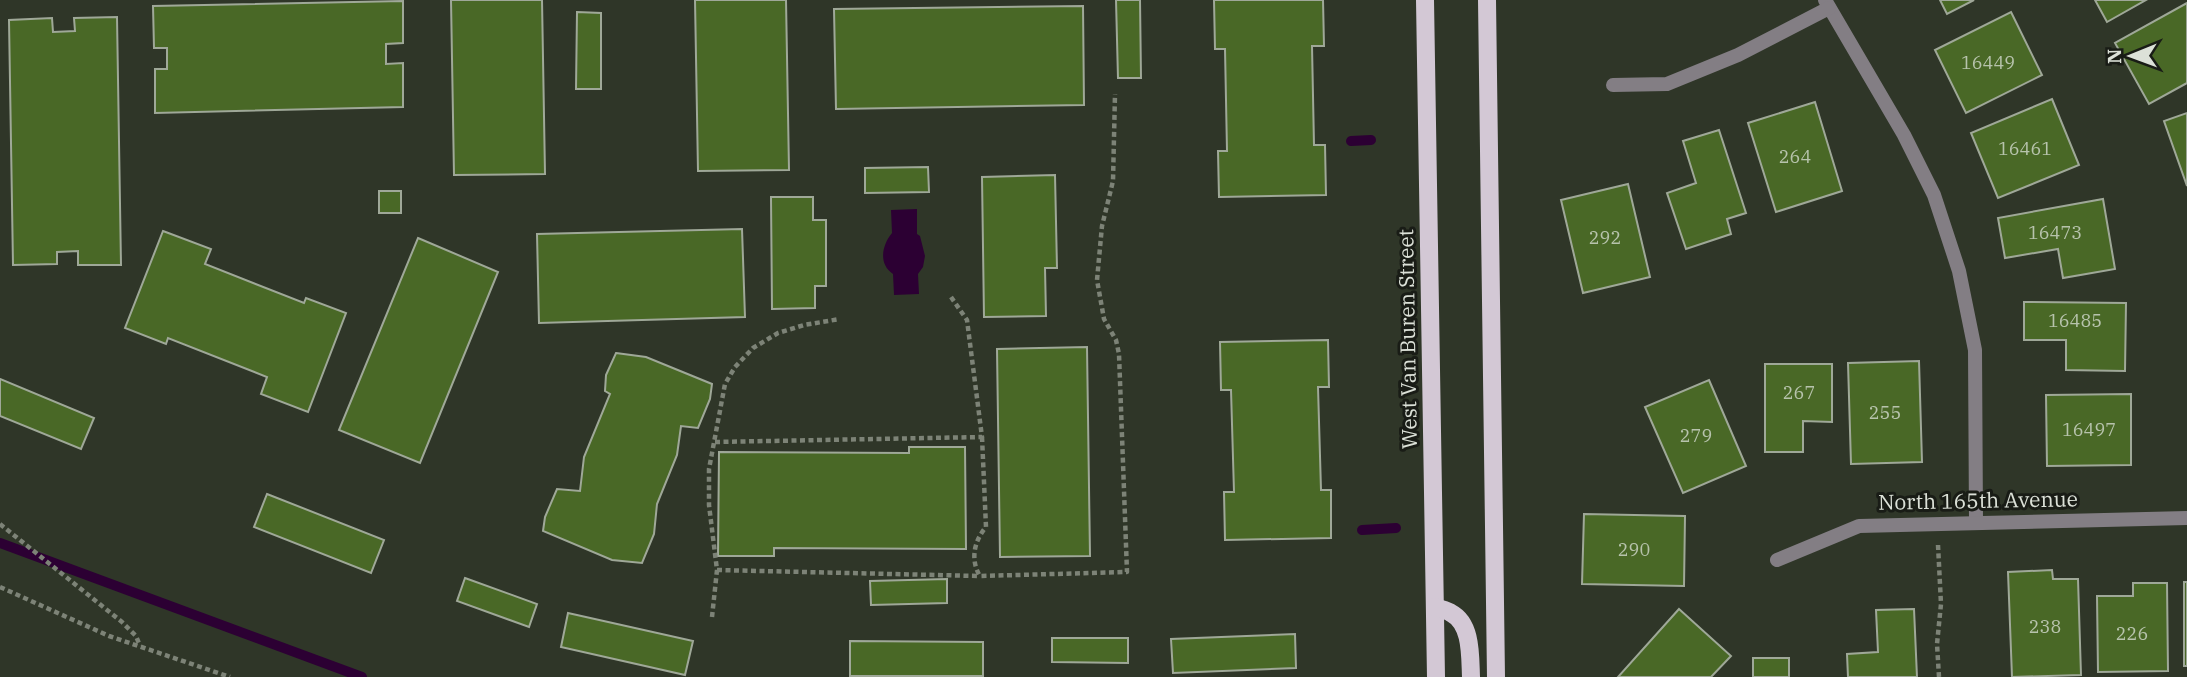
<svg xmlns="http://www.w3.org/2000/svg" width="2187" height="677" viewBox="0 0 2187 677" font-family="'IBM Plex Serif',serif">
<style>
.water{fill:#2c0033}
.lines{fill:none;stroke-linecap:round;stroke-linejoin:round}
.stream{stroke:#2c0033;stroke-width:10}
.building{fill:#496826;stroke:#9fa898;stroke-width:2}
.path{stroke:#7d8377;stroke-width:4.5;stroke-dasharray:5 3.5;stroke-linecap:butt}
.minor{stroke:#837e84;stroke-width:14}
.primary{stroke:#d3c8d5;stroke-width:18}
.labels{text-anchor:middle;stroke-width:6;stroke-linejoin:round;paint-order:stroke}
.number-label{font-size:18px;fill:#b7c3ac}
.street-label{font-size:21px;fill:#dce1d8;stroke:#191c16}
</style>
<rect width="100%" height="100%" fill="#2f3628"/>
<!-- water -->
<path class="water" d="M917 209V234L920 236 925 256 923 267 918 274 919 294 894 295 893 274C878 264 882 245 892 233L891 210Z"/>
<g class="lines">
<!-- stream -->
<g class="stream">
<polyline points="1351,141 1371,140"/>
<polyline points="1362,530 1396,528"/>
<polyline points="0,543 362,677"/>
</g>
</g>
<!-- building -->
<g class="building">
<polygon points="451,0 542,0 545,174 454,175"/>
<polygon points="695,0 786,0 789,170 698,171"/>
<polygon points="1116,0 1140,0 1141,78 1118,78"/>
<polygon points="1214,0 1323,0 1324,46 1312,46 1314,145 1325,145 1326,195 1219,197 1218,151 1227,151 1225,49 1215,49"/>
<polygon points="1940,0 1974,0 1947,14"/>
<polygon points="2095,0 2146,0 2107,22"/>
<polygon points="403,1 403,43 386,44 386,64 403,63 403,107 155,113 155,69 167,69 167,48 154,48 153,6"/>
<polygon points="2187,3 2187,83 2149,104 2115,43"/>
<polygon points="1083,6 1084,105 836,109 834,9"/>
<polygon points="577,12 601,13 601,89 576,89"/>
<polygon points="2011,12 2042,75 1966,113 1935,50"/>
<polygon points="117,17 121,265 78,265 78,251 57,252 57,264 13,265 9,20 52,18 53,32 75,31 74,18"/>
<polygon points="2052,99 2079,165 1998,198 1971,133"/>
<polygon points="1815,102 1842,191 1776,212 1748,123"/>
<polygon points="2187,113 2187,186 2164,121"/>
<polygon points="1719,130 1746,213 1727,219 1731,234 1686,249 1667,193 1696,183 1683,141"/>
<polygon points="928,167 929,192 865,193 865,168"/>
<polygon points="1055,175 1057,268 1045,268 1046,316 984,317 982,177"/>
<polygon points="1628,184 1650,277 1583,293 1561,200"/>
<rect x="379" y="191" width="22" height="22"/>
<polygon points="771,197 813,197 813,220 826,220 826,286 815,286 815,308 772,309"/>
<polygon points="2103,199 2115,269 2063,278 2058,249 2005,258 1998,218"/>
<polygon points="742,229 745,317 539,323 537,234"/>
<polygon points="163,231 211,249 205,264 304,303 306,298 346,313 308,412 261,394 267,377 168,338 166,344 125,328"/>
<polygon points="418,238 498,272 420,463 339,430"/>
<polygon points="2024,302 2126,303 2125,371 2066,370 2066,340 2024,340"/>
<polygon points="1328,340 1329,387 1318,387 1321,490 1331,490 1331,538 1225,540 1224,492 1234,492 1231,390 1221,390 1220,342"/>
<polygon points="1087,347 1090,556 1000,557 997,349"/>
<polygon points="616,353 646,357 712,384 710,399 698,428 681,426 677,455 657,504 654,534 642,563 612,560 543,531 545,517 557,489 580,491 584,457 610,394 605,391 606,375"/>
<polygon points="1919,361 1922,462 1851,464 1848,363"/>
<polygon points="1765,364 1832,364 1832,422 1803,421 1803,452 1765,452"/>
<polygon points="0,379 94,418 81,449 0,416"/>
<polygon points="1709,380 1746,466 1683,493 1645,407"/>
<polygon points="2131,394 2131,465 2047,466 2046,395"/>
<polygon points="909,447 965,447 966,549 774,548 774,556 718,556 719,452 909,453"/>
<polygon points="267,494 384,540 371,573 254,527"/>
<polygon points="1584,514 1685,516 1684,586 1582,584"/>
<polygon points="2052,570 2053,579 2078,579 2081,675 2012,677 2008,572"/>
<polygon points="465,578 537,604 529,627 457,601"/>
<polygon points="947,579 947,603 871,605 870,581"/>
<rect x="2184" y="582" width="3" height="84"/>
<polygon points="2133,583 2167,583 2168,671 2098,672 2097,596 2133,596"/>
<polygon points="1679,609 1731,656 1711,677 1618,677"/>
<polygon points="1914,609 1917,677 1848,677 1847,654 1878,652 1876,610"/>
<polygon points="568,613 693,641 685,675 561,647"/>
<polygon points="1295,634 1296,668 1173,673 1171,639"/>
<polygon points="1052,638 1128,638 1128,663 1052,662"/>
<polygon points="850,641 983,642 983,676 850,676"/>
<rect x="1753" y="658" width="36" height="19"/>
</g>
<g class="lines">
<!-- path -->
<g class="path">
<path d="M982 437 986 527C974 541 970 560 980 576L1127 572 1119 354 1116 340 1104 319 1097 280 1102 226 1113 181 1115 94"/>
<polyline points="715,442 982,437 967,320 951,297"/>
<polyline points="0,524 122,622 136,636 140,646"/>
<polyline points="1938,545 1941,604 1937,644 1939,677"/>
<polyline points="717,570 979,576"/>
<polyline points="0,587 109,636 230,677"/>
<polyline points="712,617 717,570 709,505 709,469 725,384 735,367 753,348 778,333 804,325 840,319"/>
</g>
<!-- minor -->
<g class="minor">
<polyline points="1825,0 1904,135 1934,195 1959,271 1975,350 1976,521"/>
<polyline points="1613,85 1667,84 1738,55 1829,8"/>
<polyline points="1777,560 1859,526 2187,518"/>
</g>
<!-- primary -->
<g class="primary">
<polyline points="1425,0 1436,677"/>
<polyline points="1487,0 1496,677"/>
<path d="M1435 607C1440 609 1447 610 1451 613 1472 624 1470 656 1471 677"/>
</g>
</g>
<g class="labels">
<!-- number labels -->
<g class="number-label">
<text x="1988" y="69">16449</text>
<text x="2025" y="155">16461</text>
<text x="1795" y="163">264</text>
<text x="2055" y="239">16473</text>
<text x="1605" y="244">292</text>
<text x="2075" y="327">16485</text>
<text x="1799" y="399">267</text>
<text x="1885" y="419">255</text>
<text x="2089" y="436">16497</text>
<text x="1696" y="442">279</text>
<text x="1634" y="556">290</text>
<text x="2045" y="633">238</text>
<text x="2132" y="640">226</text>
</g>
<!-- street labels -->
<g class="street-label">
<text transform="translate(1408 339) rotate(-91)" y="7">West Van Buren Street</text>
<text transform="translate(1978 501) rotate(-1)" y="7">North 165th Avenue</text>
</g>
</g>
<!-- north arrow -->
<g transform="translate(2131 56) rotate(269)" stroke="#191c16" stroke-width="5" paint-order="stroke">
<path d="M0-5L12 26L0 18L-12 26Z" fill="#dce1d8"/>
<text y="-10" font-size="19" font-weight="bold" text-anchor="middle" fill="#dce1d8">N</text>
</g>
</svg>
